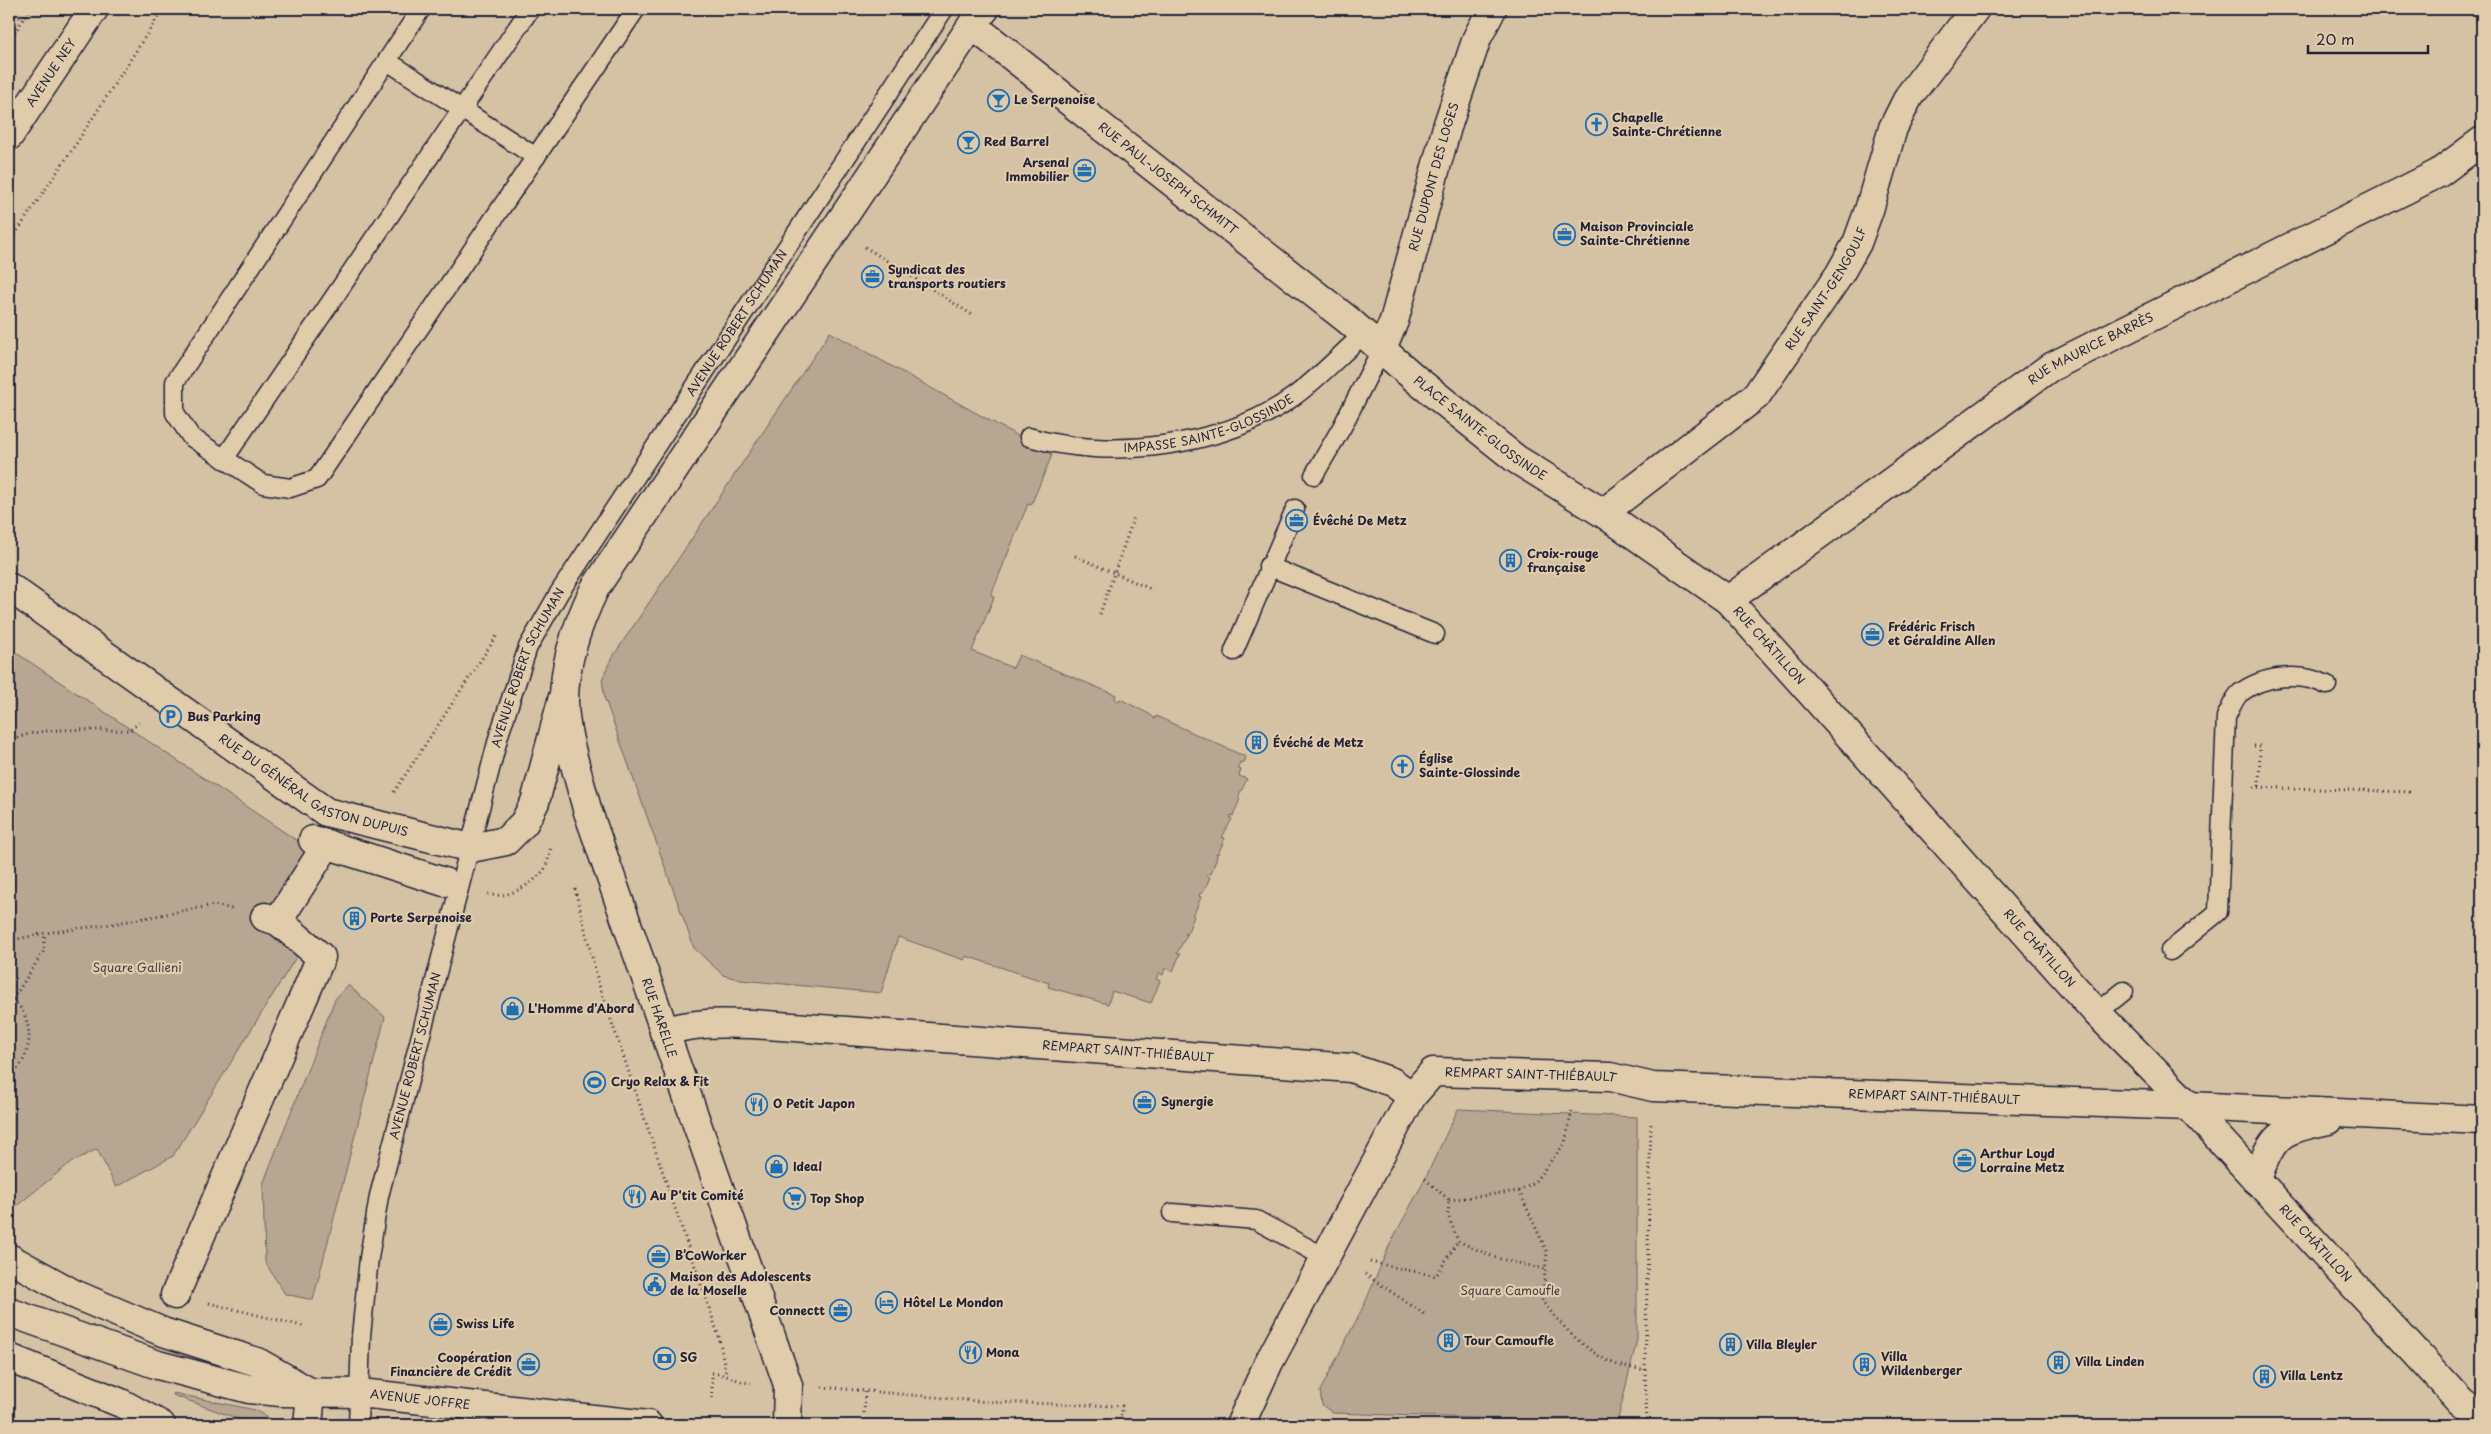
<svg xmlns="http://www.w3.org/2000/svg" width="2491" height="1434" viewBox="0 0 2491 1434" font-family="'Playpen Sans',sans-serif">
<style>
.green{fill:#b7a692;stroke:#6c6466}
.lines{fill:none;stroke-linecap:round;stroke-linejoin:round}
.lane-casing{stroke:#22223b;stroke-width:21}
.street-casing{stroke:#22223b;stroke-width:31}
.secondary-casing{stroke:#22223b;stroke-width:31}
.primary-casing{stroke:#22223b;stroke-width:31}
.path{stroke:#22223b;stroke-width:3;stroke-dasharray:1 4;stroke-linecap:butt}
.lane{stroke:#e0cbaa;stroke-width:18}
.street{stroke:#e0cbaa;stroke-width:28}
.secondary{stroke:#e0cbaa;stroke-width:28}
.primary{stroke:#e0cbaa;stroke-width:28}
.labels{text-anchor:middle;stroke-width:4.5;stroke-linejoin:round;paint-order:stroke}
.street-label{font-size:12px;fill:#22223b;stroke:#e0cbaa}
.poi-label{font-size:12px;font-weight:bold;fill:#22223b;stroke:#e0cbaa;text-anchor:start}
.park-label{font-size:12px;fill:#403c4c;stroke:#e0cbaa}
</style>
<rect width="100%" height="100%" fill="#d5c1a3"/>
<filter id="ink" filterUnits="userSpaceOnUse"><feTurbulence type="fractalNoise" baseFrequency=".02" numOctaves="2"/><feDisplacementMap in="SourceGraphic" scale="10" xChannelSelector="R" yChannelSelector="G"/><feConvolveMatrix kernelMatrix="1 2 1 2 8 2 1 2 1" color-interpolation-filters="sRGB"/></filter>
<g filter="url(#ink)">
<!-- green -->
<g class="green">
<polygon points="830,332 1052,455 1031,505 1028,504 991,595 994,597 972,651 1013,668 1019,655 1116,695 1115,699 1119,702 1120,699 1151,715 1155,719 1156,716 1246,757 1244,763 1240,762 1238,768 1241,770 1239,776 1247,779 1238,797 1240,799 1233,816 1231,815 1230,817 1232,819 1222,837 1225,838 1218,854 1216,853 1217,857 1211,874 1209,873 1207,876 1210,877 1203,893 1200,893 1199,896 1201,897 1195,912 1192,914 1194,916 1188,932 1185,934 1187,935 1177,953 1180,954 1173,971 1165,968 1163,975 1159,973 1156,979 1160,981 1151,1003 1112,991 1108,1004 1048,987 1049,983 966,956 964,960 898,937 881,993 741,980 723,975 694,948 605,699 602,680 610,661"/>
<polygon points="9,648 308,848 259,925 298,954 173,1156 116,1187 97,1149 70,1163 9,1212"/>
<polygon points="348,985 385,1017 313,1300 285,1294 265,1262 263,1184 335,999"/>
<polygon points="1458,1109 1637,1117 1637,1340 1617,1423 1333,1413 1322,1405 1320,1391 1365,1303 1390,1244 1425,1179"/>
<polygon points="173,1393 255,1410 279,1425 255,1425 173,1395"/>
</g>
<g class="lines">
<defs>
<g id="lane">
<polyline points="421,9 175,382 175,413 191,437 263,484 290,488 317,479 636,9"/>
<polyline points="387,61 536,157"/>
<path id="s1" d="M1029 437C1109 461 1224 447 1293 397 1318 379 1341 354 1364 334"/>
<polyline points="224,459 530,9"/>
<polyline points="1314,475 1342,427 1382,348"/>
<polyline points="1268,566 1435,634"/>
<polyline points="1234,651 1295,509"/>
<path d="M2170 951 2218 912 2226 717C2230 710 2234 698 2240 693 2264 675 2301 672 2327 685"/>
<polyline points="2097,1013 2124,991"/>
<polyline points="1172,1213 1256,1220 1326,1258"/>
<path id="s2" d="M358 1425 361 1336 369 1258 379 1196 499 735 528 647 559 593 944 9"/>
</g>
<g id="street">
<path id="s3" d="M972 25 1348 320 1418 381 1516 459 1603 513 1728 600 2097 1013 2189 1106 2461 1402 2482 1418"/>
<path id="s4" d="M1382 348 1394 321 1447 127 1477 38 1492 9"/>
<path id="s5" d="M1603 513 1756 396 1839 275 1857 243 1869 210 1893 128 1909 96 1975 9"/>
<path id="s6" d="M9 587 326 812 471 848 506 841 524 823 535 802 563 697"/>
<path id="s7" d="M1728 600 2049 368 2439 173 2482 141"/>
<polyline points="313,840 444,882"/>
<polyline points="265,917 278,921 327,844"/>
<path id="s8" d="M664 1032C693 1022 721 1023 752 1024L1351 1068 1392 1082 1412 1096"/>
<path d="M2256 1180C2275 1133 2277 1131 2328 1120"/>
<polyline points="175,1295 321,957 278,921"/>
<path id="s9" d="M1240 1425 1269 1362 1412 1096 1433 1072 1610 1077 1653 1087 2189 1106 2482 1120"/>
</g>
<g id="secondary">
<path id="s10" d="M9 136 94 9"/>
<polyline points="9,1258 74,1294 163,1332 257,1362 311,1393 308,1425"/>
<path d="M787 1425 788 1385 587 809C580 781 570 752 566 724 558 678 575 629 595 588L972 25 985 9"/>
</g>
<g id="primary">
<path id="s11" d="M9 1312 158 1365 249 1389 281 1392 360 1393 648 1425"/>
<polyline points="9,1358 121,1403 161,1425"/>
</g>
</defs>
<!-- lane casing -->
<use href="#lane" class="lane-casing"/>
<!-- street casing -->
<use href="#street" class="street-casing"/>
<!-- secondary casing -->
<use href="#secondary" class="secondary-casing"/>
<!-- primary casing -->
<use href="#primary" class="primary-casing"/>
<!-- path -->
<g class="path">
<polyline points="9,15 24,18"/>
<polyline points="9,41 30,9"/>
<polyline points="9,243 76,144 163,9"/>
<polyline points="865,247 974,316"/>
<polyline points="1075,556 1153,590"/>
<polyline points="1100,614 1134,517"/>
<path d="M9 744C30 723 100 732 130 730L139 723"/>
<polyline points="2254,746 2260,746 2259,788"/>
<polyline points="2254,787 2411,792"/>
<polyline points="394,792 498,634"/>
<polyline points="575,889 599,985 719,1337 726,1374"/>
<path d="M488 894C507 900 533 884 544 870 548 864 549 853 551 847"/>
<polyline points="9,941 45,933 112,924 214,905 233,909"/>
<path d="M9 997C36 1014 35 1059 9 1076"/>
<polyline points="13,999 43,952 45,933"/>
<polyline points="1425,1179 1449,1200 1448,1215 1458,1241 1496,1258 1545,1269"/>
<path d="M1519 1191 1547 1252 1542 1301C1562 1326 1587 1354 1618 1365 1627 1368 1636 1368 1645 1370"/>
<polyline points="1449,1200 1519,1191 1533,1184 1565,1143 1572,1110"/>
<polyline points="1370,1262 1436,1276 1458,1241"/>
<polyline points="1365,1274 1427,1316"/>
<polyline points="209,1303 306,1327"/>
<polyline points="822,1387 989,1402 1122,1406 1121,1425"/>
<path d="M712 1398V1373C727 1374 737 1382 751 1383"/>
<polyline points="864,1413 865,1392"/>
<polyline points="1647,1425 1645,1370 1651,1121"/>
</g>
<!-- lane -->
<use href="#lane" class="lane"/>
<!-- street -->
<use href="#street" class="street"/>
<!-- secondary -->
<use href="#secondary" class="secondary"/>
<!-- primary -->
<use href="#primary" class="primary"/>
</g>
</g>
<!-- icons -->
<defs>
<symbol id="bar-ring" viewBox="-11 -11 22 22"><circle r="9.5" fill="#e0cbaa" stroke="#1f6fb2" stroke-width="1.5"/><path d="M-6-5H6L.8 .8V4.5H3.5V6h-7V4.5H-.8V.8Z" fill="#1f6fb2"/></symbol>
<symbol id="church-ring" viewBox="-11 -11 22 22"><circle r="9.5" fill="#e0cbaa" stroke="#1f6fb2" stroke-width="1.5"/><path d="M-1.2-6h2.4v3.5h3.3v2.4h-3.3V6h-2.4V-.1h-3.3v-2.4h3.3Z" fill="#1f6fb2"/></symbol>
<symbol id="office-ring" viewBox="-11 -11 22 22"><circle r="9.5" fill="#e0cbaa" stroke="#1f6fb2" stroke-width="1.5"/><path d="M-6-3h4V-5.5h4V-3h4V5H-6ZM-1-4.5V-3h2v-1.5ZM-6 0V1H6V0Z" fill="#1f6fb2"/></symbol>
<symbol id="building-ring" viewBox="-11 -11 22 22"><circle r="9.5" fill="#e0cbaa" stroke="#1f6fb2" stroke-width="1.5"/><path d="M-4-6H4V6H1V3H-1V6H-4ZM-2.5-4.3h1.7v1.8h-1.7ZM.8-4.3h1.7v1.8H.8ZM-2.5-1h1.7V.8h-1.7ZM.8-1h1.7V.8H.8Z" fill="#1f6fb2"/></symbol>
<symbol id="parking-ring" viewBox="-11 -11 22 22"><circle r="9.5" fill="#e0cbaa" stroke="#1f6fb2" stroke-width="1.5"/><path d="M-3.5-5.5H1a3.5 3.5 0 0 1 0 7H-1V5.5H-3.5ZM-1-3.4V-.6H.8a1.4 1.4 0 0 0 0-2.8Z" fill="#1f6fb2"/></symbol>
<symbol id="shop-ring" viewBox="-11 -11 22 22"><circle r="9.5" fill="#e0cbaa" stroke="#1f6fb2" stroke-width="1.5"/><path d="M-5-2.5h2.3a2.7 3.5 0 0 1 5.4 0H5L5.5 6h-11ZM-1.5-2.5h3a1.5 2.3 0 0 0-3 0Z" fill="#1f6fb2"/></symbol>
<symbol id="stadium-ring" viewBox="-11 -11 22 22"><circle r="9.5" fill="#e0cbaa" stroke="#1f6fb2" stroke-width="1.5"/><path d="M0-5a6.5 5 0 1 0 0 10a6.5 5 0 1 0 0-10ZM-3.5-1.8h7v3.6h-7Z" fill="#1f6fb2"/></symbol>
<symbol id="restaurant-ring" viewBox="-11 -11 22 22"><circle r="9.5" fill="#e0cbaa" stroke="#1f6fb2" stroke-width="1.5"/><path d="M-5-6h1v4h1v-4h1v4h1v-4h1v5L-1.5 .5V6h-2V.5L-5-1ZM5-6V6H3V1.5H1.5Q1.5-4 5-6Z" fill="#1f6fb2"/></symbol>
<symbol id="supermarket-ring" viewBox="-11 -11 22 22"><circle r="9.5" fill="#e0cbaa" stroke="#1f6fb2" stroke-width="1.5"/><path d="M-6-5.5h2.5l.6 2H6L4.5 2H-2.5L-4.4-4H-6ZM-1.5 3.2a1.3 1.3 0 1 0 .1 0ZM3 3.2a1.3 1.3 0 1 0 .1 0Z" fill="#1f6fb2"/></symbol>
<symbol id="civic-ring" viewBox="-11 -11 22 22"><circle r="9.5" fill="#e0cbaa" stroke="#1f6fb2" stroke-width="1.5"/><path d="M-.6-6.5H3V-4.5H.6V-3L4-1V1h2V6H-6V1h2V-1L-.6-3ZM-1.2 2.5V6h2.4V2.5Z" fill="#1f6fb2"/></symbol>
<symbol id="hotel-ring" viewBox="-11 -11 22 22"><circle r="9.5" fill="#e0cbaa" stroke="#1f6fb2" stroke-width="1.5"/><path d="M-6-4.5h1.5V1H6V5H4.5V3h-9V5H-6ZM-4 0a1.8 1.8 0 1 1 3.6 0ZM.5 0V-2.5h3Q6-2.5 6 0Z" fill="#1f6fb2"/></symbol>
<symbol id="bank-ring" viewBox="-11 -11 22 22"><circle r="9.5" fill="#e0cbaa" stroke="#1f6fb2" stroke-width="1.5"/><path d="M-6-4H6V4H-6ZM0-2.3a2.3 2.3 0 1 0 0 4.6a2.3 2.3 0 1 0 0-4.6Z" fill="#1f6fb2"/></symbol>
</defs>
<g fill-rule="evenodd">
<use href="#bar-ring" x="986" y="88" width="25" height="25"/>
<use href="#church-ring" x="1584" y="112" width="25" height="25"/>
<use href="#bar-ring" x="956" y="130" width="25" height="25"/>
<use href="#office-ring" x="1072" y="158" width="25" height="25"/>
<use href="#office-ring" x="1552" y="222" width="25" height="25"/>
<use href="#office-ring" x="860" y="264" width="25" height="25"/>
<use href="#office-ring" x="1284" y="508" width="25" height="25"/>
<use href="#building-ring" x="1498" y="548" width="25" height="25"/>
<use href="#office-ring" x="1860" y="622" width="25" height="25"/>
<use href="#parking-ring" x="158" y="704" width="25" height="25"/>
<use href="#building-ring" x="1244" y="730" width="25" height="25"/>
<use href="#church-ring" x="1390" y="754" width="25" height="25"/>
<use href="#building-ring" x="342" y="906" width="25" height="25"/>
<use href="#shop-ring" x="500" y="996" width="25" height="25"/>
<use href="#stadium-ring" x="582" y="1070" width="25" height="25"/>
<use href="#office-ring" x="1132" y="1090" width="25" height="25"/>
<use href="#restaurant-ring" x="744" y="1092" width="25" height="25"/>
<use href="#office-ring" x="1952" y="1148" width="25" height="25"/>
<use href="#shop-ring" x="764" y="1154" width="25" height="25"/>
<use href="#restaurant-ring" x="622" y="1184" width="25" height="25"/>
<use href="#supermarket-ring" x="782" y="1186" width="25" height="25"/>
<use href="#office-ring" x="646" y="1244" width="25" height="25"/>
<use href="#civic-ring" x="642" y="1272" width="25" height="25"/>
<use href="#hotel-ring" x="874" y="1290" width="25" height="25"/>
<use href="#office-ring" x="828" y="1298" width="25" height="25"/>
<use href="#office-ring" x="428" y="1312" width="25" height="25"/>
<use href="#building-ring" x="1436" y="1328" width="25" height="25"/>
<use href="#building-ring" x="1718" y="1332" width="25" height="25"/>
<use href="#restaurant-ring" x="958" y="1340" width="25" height="25"/>
<use href="#bank-ring" x="652" y="1346" width="25" height="25"/>
<use href="#building-ring" x="2046" y="1350" width="25" height="25"/>
<use href="#building-ring" x="1852" y="1352" width="25" height="25"/>
<use href="#office-ring" x="516" y="1352" width="25" height="25"/>
<use href="#building-ring" x="2252" y="1364" width="25" height="25"/>
</g>
<g class="labels">
<!-- street labels -->
<g class="street-label">
<text dy="4" stroke="none"><textPath href="#s10" startOffset="76">AVENUE NEY</textPath></text>
<text dy="4" stroke="none"><textPath href="#s4" startOffset="179">RUE DUPONT DES LOGES</textPath></text>
<text dy="4" stroke="none"><textPath href="#s3" startOffset="249">RUE PAUL-JOSEPH SCHMITT</textPath></text>
<text dy="4" stroke="none"><textPath href="#s5" startOffset="321">RUE SAINT-GENGOULF</textPath></text>
<text dy="4" stroke="none"><textPath href="#s2" startOffset="1185">AVENUE ROBERT SCHUMAN</textPath></text>
<text dy="4" stroke="none"><textPath href="#s7" startOffset="442">RUE MAURICE BARRÈS</textPath></text>
<text dy="4" stroke="none"><textPath href="#s1" startOffset="185">IMPASSE SAINTE-GLOSSINDE</textPath></text>
<text dy="4" stroke="none"><textPath href="#s3" startOffset="649">PLACE SAINTE-GLOSSINDE</textPath></text>
<text dy="4" stroke="none"><textPath href="#s3" startOffset="1012">RUE CHÂTILLON</textPath></text>
<text dy="4" stroke="none"><textPath href="#s2" startOffset="780">AVENUE ROBERT SCHUMAN</textPath></text>
<text dy="4" stroke="none"><textPath href="#s6" startOffset="366">RUE DU GÉNÉRAL GASTON DUPUIS</textPath></text>
<text dy="4" stroke="none"><textPath href="#s3" startOffset="1418">RUE CHÂTILLON</textPath></text>
<text transform="translate(659 1018) rotate(71)" y="4">RUE HARELLE</text>
<text dy="4" stroke="none"><textPath href="#s8" startOffset="466">REMPART SAINT-THIÉBAULT</textPath></text>
<text dy="4" stroke="none"><textPath href="#s2" startOffset="375">AVENUE ROBERT SCHUMAN</textPath></text>
<text dy="4" stroke="none"><textPath href="#s9" startOffset="501">REMPART SAINT-THIÉBAULT</textPath></text>
<text dy="4" stroke="none"><textPath href="#s9" startOffset="906">REMPART SAINT-THIÉBAULT</textPath></text>
<text dy="4" stroke="none"><textPath href="#s3" startOffset="1822">RUE CHÂTILLON</textPath></text>
<text dy="4" stroke="none"><textPath href="#s11" startOffset="424">AVENUE JOFFRE</textPath></text>
</g>
<!-- poi labels -->
<g class="poi-label">
<text x="1014" y="104">Le Serpenoise</text>
<text x="1612" y="122">Chapelle<tspan x="1612" dy="14">Sainte-Chrétienne</tspan></text>
<text x="984" y="146">Red Barrel</text>
<text x="1069" y="167" text-anchor="end">Arsenal<tspan x="1069" dy="14">Immobilier</tspan></text>
<text x="1580" y="231">Maison Provinciale<tspan x="1580" dy="14">Sainte-Chrétienne</tspan></text>
<text x="888" y="274">Syndicat des<tspan x="888" dy="14">transports routiers</tspan></text>
<text x="1313" y="525">Évêché De Metz</text>
<text x="1527" y="558">Croix-rouge<tspan x="1527" dy="14">française</tspan></text>
<text x="1888" y="631">Frédéric Frisch<tspan x="1888" dy="14">et Géraldine Allen</tspan></text>
<text x="187" y="721">Bus Parking</text>
<text x="1273" y="747">Évéché de Metz</text>
<text x="1419" y="763">Église<tspan x="1419" dy="14">Sainte-Glossinde</tspan></text>
<text x="370" y="922">Porte Serpenoise</text>
<text x="528" y="1013">L'Homme d'Abord</text>
<text x="611" y="1086">Cryo Relax &amp; Fit</text>
<text x="1161" y="1106">Synergie</text>
<text x="773" y="1108">O Petit Japon</text>
<text x="1980" y="1158">Arthur Loyd<tspan x="1980" dy="14">Lorraine Metz</tspan></text>
<text x="793" y="1171">Ideal</text>
<text x="650" y="1200">Au P'tit Comité</text>
<text x="810" y="1203">Top Shop</text>
<text x="675" y="1260">B’CoWorker</text>
<text x="670" y="1281">Maison des Adolescents<tspan x="670" dy="14">de la Moselle</tspan></text>
<text x="903" y="1307">Hôtel Le Mondon</text>
<text x="825" y="1315" text-anchor="end">Connectt</text>
<text x="456" y="1328">Swiss Life</text>
<text x="1464" y="1345">Tour Camoufle</text>
<text x="1746" y="1349">Villa Bleyler</text>
<text x="986" y="1357">Mona</text>
<text x="1881" y="1361">Villa<tspan x="1881" dy="14">Wildenberger</tspan></text>
<text x="512" y="1362" text-anchor="end">Coopération<tspan x="512" dy="14">Financière de Crédit</tspan></text>
<text x="680" y="1362">SG</text>
<text x="2075" y="1366">Villa Linden</text>
<text x="2280" y="1380">Villa Lentz</text>
</g>
<!-- park labels -->
<g class="park-label">
<text x="137" y="972">Square Gallieni</text>
<text x="1510" y="1295">Square Camoufle</text>
</g>
</g>
<!-- margin -->
<rect width="2491" height="1434" fill="none" stroke="#e0cbaa" stroke-width="30"/>
<rect x="15" y="15" width="2461" height="1404" fill="none" stroke="#22223b" stroke-width="2" filter="url(#ink)"/>
<!-- scale -->
<path d="M2308 45v8h120v-8" fill="none" stroke="#22223b" stroke-width="2.5"/>
<text x="2316" y="45" font-size="15" fill="#22223b" stroke="#e0cbaa" stroke-width="4" paint-order="stroke">20 m</text>
</svg>
